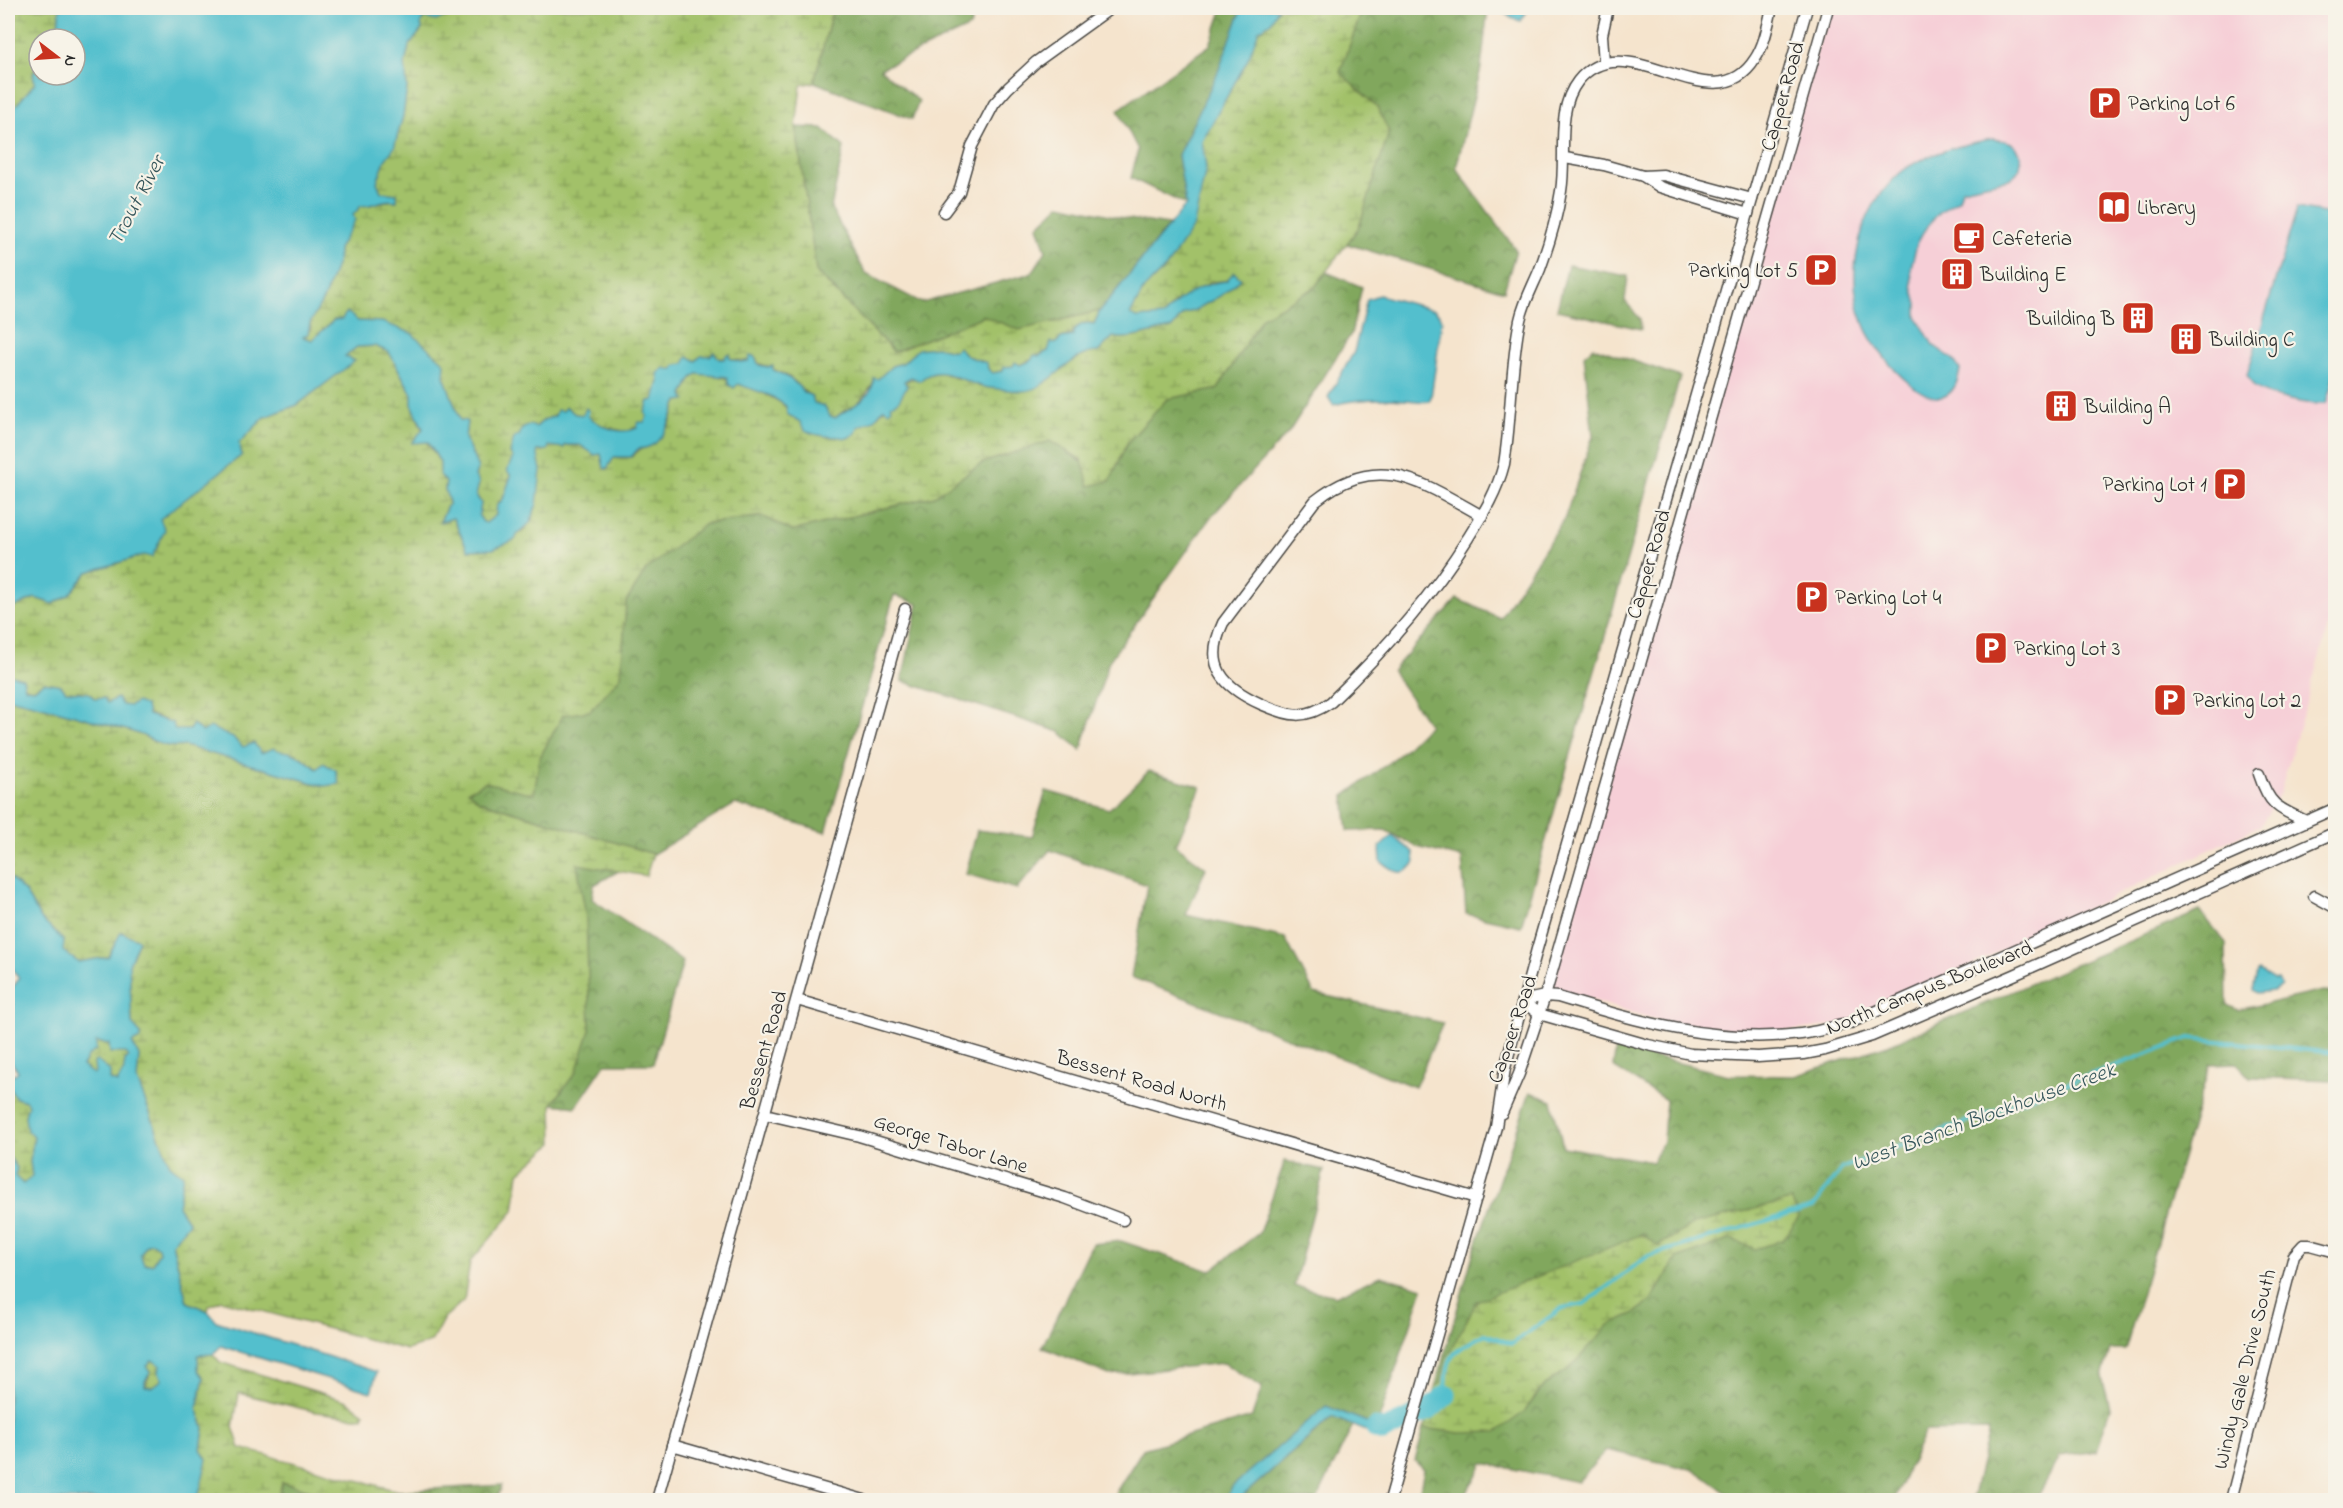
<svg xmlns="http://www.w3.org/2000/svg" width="2343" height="1508" viewBox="0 0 2343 1508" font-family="'Indie Flower',sans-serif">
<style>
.built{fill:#f6cfd7}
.forest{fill:url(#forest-crowns);stroke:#566944;stroke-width:1.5}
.wetland{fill:url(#wetland-marsh);stroke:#66764a;stroke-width:1.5}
.water{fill:#53bfcd;stroke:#3f757c;stroke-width:1.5;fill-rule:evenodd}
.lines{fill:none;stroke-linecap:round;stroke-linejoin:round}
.stream{stroke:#53bfcd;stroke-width:4}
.river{stroke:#53bfcd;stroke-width:21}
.minor-casing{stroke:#494743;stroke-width:13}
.minor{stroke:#fff;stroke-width:10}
.labels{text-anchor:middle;stroke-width:4.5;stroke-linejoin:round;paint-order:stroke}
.street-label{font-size:21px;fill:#2b2b2b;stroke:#f7f3e8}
.poi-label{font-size:21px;fill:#2b2b2b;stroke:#f7f3e8;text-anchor:start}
.water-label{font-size:22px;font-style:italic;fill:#37575c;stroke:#f7f3e8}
</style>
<defs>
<pattern id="forest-crowns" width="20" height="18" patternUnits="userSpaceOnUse" patternTransform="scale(1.5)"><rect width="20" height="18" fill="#81a75d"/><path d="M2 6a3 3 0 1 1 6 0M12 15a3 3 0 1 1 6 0" fill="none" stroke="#6a884d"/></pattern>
<pattern id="wetland-marsh" width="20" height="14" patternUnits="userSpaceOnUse" patternTransform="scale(1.5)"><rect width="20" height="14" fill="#a2c169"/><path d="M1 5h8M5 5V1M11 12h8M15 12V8" fill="none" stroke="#849d57"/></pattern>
</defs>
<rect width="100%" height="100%" fill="#f7f3e8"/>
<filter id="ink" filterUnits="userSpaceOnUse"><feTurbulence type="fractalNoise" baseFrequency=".0167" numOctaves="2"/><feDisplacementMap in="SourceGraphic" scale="12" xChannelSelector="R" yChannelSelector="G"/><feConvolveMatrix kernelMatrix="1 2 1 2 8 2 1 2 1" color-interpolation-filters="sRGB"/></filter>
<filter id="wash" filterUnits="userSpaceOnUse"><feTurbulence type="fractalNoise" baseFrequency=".008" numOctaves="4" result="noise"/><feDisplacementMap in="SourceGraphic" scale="24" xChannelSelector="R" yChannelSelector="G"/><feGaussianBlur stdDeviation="1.35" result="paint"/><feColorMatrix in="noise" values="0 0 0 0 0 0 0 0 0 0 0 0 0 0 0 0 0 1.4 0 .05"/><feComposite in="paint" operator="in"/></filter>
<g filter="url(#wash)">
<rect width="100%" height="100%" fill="#f5e4cd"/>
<!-- built -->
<polygon class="built" points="1829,8 2335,8 2335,603 2280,793 2261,825 1851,1023 1788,1031 1690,1030 1549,987"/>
<!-- forest -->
<g class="forest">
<polygon points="833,8 976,8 970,27 880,69 919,101 912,119 814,82"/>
<polygon points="1223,8 1242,8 1218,72 1178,155 1186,205 1131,178 1138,150 1118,110 1210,45"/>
<polygon points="1363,8 1414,8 1418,12 1433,8 1488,8 1481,68 1456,168 1516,250 1504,291 1347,244 1359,227 1389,132 1340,72"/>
<polygon points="796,127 822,128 844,147 831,208 866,274 922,303 1032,273 1046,251 1038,226 1061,204 1123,218 1169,225 1100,311 1019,330 984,316 894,352 816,271"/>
<polygon points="1568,265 1628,276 1625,301 1640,319 1641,329 1557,310"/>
<polygon points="1326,272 1362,287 1351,334 1289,432 1210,518 1109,661 1081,750 1060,732 902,681 918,604 894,595 826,832 735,804 653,854 479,801 468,791 485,782 534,793 540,757 563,715 590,711 621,676 626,602 646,569 705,524 762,516 792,531 934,496 982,463 1050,440 1110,481 1127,443 1167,399 1218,389 1262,317 1314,288"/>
<polygon points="1593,347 1680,377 1521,926 1466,914 1462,858 1417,847 1385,830 1348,831 1344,796 1400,754 1429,725 1392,671 1457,599 1500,618 1565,517 1593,436 1584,355"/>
<polygon points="1149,771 1201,787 1176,845 1206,868 1186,915 1285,938 1314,993 1443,1023 1415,1087 1131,977 1147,885 1050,850 1017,889 966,874 977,830 1032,837 1046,791 1109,809"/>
<polygon points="577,864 619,871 594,885 592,899 683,962 653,1064 605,1064 576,1107 552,1104 576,1072 590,1030 586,918"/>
<polygon points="2200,911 2226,943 2227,1005 2238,1010 2323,991 2335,992 2335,1080 2250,1077 2237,1063 2210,1064 2125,1350 2110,1350 2102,1377 2110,1408 2097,1451 2060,1456 2036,1500 1972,1500 1989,1430 1925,1431 1894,1500 1737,1500 1695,1470 1606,1450 1578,1482 1483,1463 1463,1500 1418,1500 1424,1470 1415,1461 1424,1428 1460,1433 1524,1412 1544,1385 1569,1369 1609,1324 1633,1314 1651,1301 1676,1259 1731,1239 1755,1249 1783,1240 1694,1224 1658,1246 1446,1359 1441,1383 1435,1387 1473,1254 1530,1092 1552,1101 1563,1147 1653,1162 1663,1141 1666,1100 1613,1067 1616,1048 1729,1075 1795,1076 1888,1045"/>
<polygon points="1285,1161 1324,1170 1294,1286 1335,1296 1381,1276 1423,1288 1377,1426 1326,1406 1233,1486 1225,1500 1111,1500 1143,1449 1252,1417 1262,1387 1224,1363 1109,1375 1042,1347 1092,1244 1121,1241 1210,1271 1259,1233"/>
<polygon points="1333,1417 1353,1425 1317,1500 1238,1500"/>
<polygon points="282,1482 343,1500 300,1500 279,1493"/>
<polygon points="502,1485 497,1500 395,1500 398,1491"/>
</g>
<!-- wetland -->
<g class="wetland">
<polygon points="8,8 60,8 57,35 59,39 39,39 39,65 33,74 35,83 8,115"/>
<path d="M453 8H833L814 82 801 85 796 127 816 272 894 352 984 316 1019 330 1100 311 1094 324 1073 336 1069 335 1061 338C1051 355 1012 369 993 373L988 369 987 363 967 356 958 347 955 351 936 347 918 349 903 363 892 366 874 383 855 407 845 410 835 418 830 417 824 406 814 403 812 396C801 392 797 381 787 376 778 371 757 361 747 361 740 360 736 361 729 358L730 354 724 359 710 356 675 367 659 382 654 400 649 401 645 413 647 415 645 422 628 432 600 426 588 416 575 414 567 407C560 415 551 416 543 421 532 428 523 443 516 454 507 467 514 489 497 505L496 515 486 523 483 522 479 516 481 503 476 495 479 483 475 476 478 468 465 438 467 421 460 420 444 376 382 322 334 320 312 340 302 337 311 329 310 323 324 298 337 263 338 249 354 220 353 215 361 205C376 207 380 199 397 201L381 192 377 182 385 160 394 147 403 116 407 88 405 64 409 46 422 29 421 23 424 18 451 14Z"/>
<path d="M1278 8H1363L1340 72 1377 107 1389 132 1359 227 1314 288 1262 317 1218 389 1167 399 1127 443 1110 481 1089 486 1082 460 1050 441 982 463 934 496 792 531 762 516 705 524 646 570 626 602 621 676 590 711 563 715 540 757 534 794 485 782 468 791 479 801 653 854 646 876 577 864 586 918 590 1030 576 1072 552 1104 553 1143 519 1173 514 1211 470 1262 464 1300 444 1318 431 1342 407 1350 221 1300 209 1306 208 1311 187 1302 172 1242 189 1223 178 1206 183 1175 170 1165 137 1080 139 1056 132 1043 140 1039 141 1034 132 1024 129 964 139 940 108 957 78 962 63 951V940L41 919 25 892 8 876V698C50 707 91 720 133 732 156 739 158 749 185 746L324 786 317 769 303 758 280 752 261 753 243 747 233 738 174 730 173 723C149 715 132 706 107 703L104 698 95 699 89 693 66 691 61 685 44 682 33 689 25 687 23 678 8 674V616L12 608 35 598 53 604 69 595 88 572 144 555 159 519 242 455 238 443 265 417 297 405 354 361 345 356 357 347 375 346 389 352 412 395V404L427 442 440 462 441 475 446 482 445 490 449 502 440 521 453 518 468 550 493 549 526 529 537 451H544L549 446 563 448 564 445 577 446 580 445 595 455 601 454 604 468H607L614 457H631L669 426 678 401 685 400 683 396 691 379 697 374C725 373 763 391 786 406L787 414C807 426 825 434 848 438L858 427 874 420 885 408 891 405 907 386 904 381 940 372 958 379 963 378 981 387 1047 381 1066 365 1089 352H1098L1113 337C1132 341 1153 331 1172 328L1182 315 1195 310 1220 296 1241 279 1211 282 1173 304 1164 316 1137 318 1130 315 1144 289 1167 266 1206 168 1202 141 1247 61 1253 39 1259 30 1271 22Z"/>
<path d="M96 1042C108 1044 122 1047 129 1057L125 1060 124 1070 117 1083 95 1073 93 1074 82 1066Z"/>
<polygon points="8,1085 16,1098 26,1101 29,1105 25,1116 34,1136 30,1161 32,1176 23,1184 15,1176 17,1168 8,1155"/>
<polygon points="1791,1200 1799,1217 1783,1240 1755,1249 1731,1239 1676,1259 1651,1301 1633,1314 1609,1325 1569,1369 1544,1385 1524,1412 1497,1432 1460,1433 1424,1428 1435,1387 1441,1383 1446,1359 1477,1301 1642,1234 1658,1246 1694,1224"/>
<polygon points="152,1243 158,1247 159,1252 152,1264 144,1264 140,1255 147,1244"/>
<polygon points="213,1354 220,1362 347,1401 364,1413 363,1418 316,1412 239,1393 233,1427 240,1448 398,1491 395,1500 343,1500 282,1482 279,1494 300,1500 191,1500 199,1494 201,1449 204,1428 197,1408 204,1378 198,1370 197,1355"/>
<polygon points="152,1360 161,1365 162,1380 152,1387 145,1386 151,1371 147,1366"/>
</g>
<!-- water -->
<g class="water">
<path d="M60 8H453L451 14 436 21 424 18 421 23 422 29 409 46 405 63 407 88 403 116 394 148 385 160 377 182 381 192 397 194V201C381 198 376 206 361 206L353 215 355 220 338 249 337 263 324 298 310 323 308 334 303 337 312 340 334 320 342 319 347 312 358 321 382 322 411 333 445 363 444 376 460 420 467 421 465 438 478 468 475 476 479 483 476 495 481 503 479 516 483 522 486 523 496 515 497 505 503 499 511 476 507 471 513 457 510 453 514 438 519 436 522 429 529 425 536 427 544 420 555 416 557 410 563 411 566 407 575 414 583 415 586 408 589 411 588 416C602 427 620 436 637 428L638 422H645L647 416 645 413 649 401 654 400 659 382 658 373 665 368 673 370 676 365 684 364 688 356 696 361 701 356H710L714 352 719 359H724L727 354H730L729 358 740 362 748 361 750 356H754L759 365 768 367 773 366V370C786 375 797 382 804 393L812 396 814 403 824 406 830 416 835 418C848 408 874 399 874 378L878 379 892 366 903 363 918 349 936 347 954 351 958 347 967 356 987 363 988 369 993 373 1003 371 1004 367 1013 366 1015 362 1020 365 1031 361 1034 355 1039 356 1048 351 1051 342 1057 343 1061 338 1073 336V332C1080 324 1084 322 1094 324L1100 311 1186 205 1178 155 1218 72 1242 8H1278L1271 22 1259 30 1247 61 1202 141 1206 168 1194 225 1167 266 1144 289 1130 315 1137 318 1164 316C1178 297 1203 283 1226 281L1234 272 1241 279 1220 296 1195 310 1182 315 1172 328C1152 331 1132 341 1113 337L1098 352C1068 352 1049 392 1021 391 1009 390 995 389 984 387 963 383 939 361 920 381L911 377 904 381 907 386 898 402 891 405 892 408 888 411 884 408 874 420 858 427 856 433 848 438C835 436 815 437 805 430 802 428 802 424 800 422 797 419 790 416 787 414L786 406 771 396 738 384 734 388 729 385 727 377 697 374 691 379 683 395 686 400 678 401C669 420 665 448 638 449L631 457H614L607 469 604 468 601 454 595 455 580 445H565L564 448 549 446 548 450 537 451 541 470 537 504 530 523 518 533 515 540 493 549 468 550 453 518 440 522 449 502 445 490 446 482 440 475V462L428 442 412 443 423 429 412 404V394L389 352 375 346 357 347 345 356 355 361 297 405 265 417 239 443 242 455 160 519 165 530 152 557 144 555 88 572 69 595 53 604 35 598 12 608 8 616V115L35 83 33 74 39 65V75H75V39H59L57 35Z"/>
<polygon points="1499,8 1529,8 1521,21 1511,18"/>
<path d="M1992 139C1998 140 2006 140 2011 143 2026 152 2023 173 2009 179L1962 189 1959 199 1940 212 1927 226 1917 244 1911 267 1912 285 1917 304V317L1933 345 1953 359 1960 370C1947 441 1875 354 1864 325 1844 274 1858 211 1899 174 1919 156 1966 143 1992 139Z"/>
<path d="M2297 208 2335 215 2336 368 2326 404C2309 405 2270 398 2255 387 2252 385 2250 379 2247 375Z"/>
<path d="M1379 295 1434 310 1440 315 1442 321 1431 397 1429 401C1420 403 1413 400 1405 400 1380 398 1357 399 1333 405L1328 397 1354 352 1367 299Z"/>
<path d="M8 674 23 678 25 688 34 689 44 682 61 685 66 691 89 693 95 699 104 698 107 703 117 698 122 705 130 706 137 702 146 706 148 715 173 723 175 730H189L193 724 202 732 210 727 233 738 243 747 254 743 261 753 274 748C280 752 282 751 289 752 300 755 308 762 317 769L323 763 336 770 339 784 324 786 185 746C158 749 156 739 133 732 91 720 50 707 8 698Z"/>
<path d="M1392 836 1413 852 1415 862C1404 879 1395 872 1381 862L1380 847Z"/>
<path d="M8 876 25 892 41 919 64 941 63 951 78 962 108 957 121 932 139 940 129 964 132 1024 141 1034 140 1039 132 1043 139 1056 137 1080 170 1165 183 1175 178 1206 189 1223 172 1243 187 1302 208 1311 216 1321 377 1372 371 1392 221 1346 213 1354 198 1355V1370L204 1378 197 1408 204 1428 201 1449 207 1459 199 1494 191 1500H8V1155L17 1168 15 1176 23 1184 32 1176 30 1161 34 1136 27 1131 25 1116 28 1105 26 1101 16 1098 8 1085V1068L14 1075 18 1071 8 1058V1010L12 1012 13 1004 8 994V986L12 988 19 979 8 961ZM96 1042 109 1044 110 1053H126L129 1057 125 1060 124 1070 117 1083 110 1080V1071L97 1061 94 1062 95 1073 93 1074 82 1066 88 1056 96 1050ZM152 1243 158 1247 159 1252 152 1264H144L140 1255 147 1244ZM152 1360 160 1365 159 1372 162 1380 152 1387 145 1386V1381L151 1371 147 1366Z"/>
<polygon points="2259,971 2275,981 2278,980 2281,986 2273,991 2257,993 2253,990 2257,972"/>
<polygon points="1326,1406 1377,1426 1402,1420 1398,1432 1381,1437 1332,1417 1238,1500 1225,1500 1233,1486"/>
</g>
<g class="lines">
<!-- stream -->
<path class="stream" d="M1446 1395C1447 1353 1449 1354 1485 1334L1512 1344 1562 1308 1584 1304 1648 1256 1813 1207 1842 1168 2189 1038 2336 1053"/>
<!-- river -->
<polyline class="river" points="1376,1428 1383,1431 1430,1409 1446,1395"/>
</g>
</g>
<g filter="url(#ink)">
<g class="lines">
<defs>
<g id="minor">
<polyline points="1604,63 1602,35 1608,8"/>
<polyline points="1565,158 1604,165 1643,176 1660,187 1748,214"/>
<polyline points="1643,176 1663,175 1752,199"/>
<polyline points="944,212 959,192 972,146 994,104 1008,88 1036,62 1111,8"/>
<path d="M1482 516C1421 482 1379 450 1315 501L1223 623C1203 666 1223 687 1261 704 1289 716 1304 721 1331 702 1383 652 1430 599 1468 538 1483 514 1497 492 1504 464 1512 417 1510 367 1520 320 1524 302 1533 286 1540 269 1549 244 1557 218 1561 191 1567 156 1555 110 1578 81 1626 21 1713 127 1755 59 1765 44 1768 24 1772 8"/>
<path d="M2259 774C2269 805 2277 808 2306 821"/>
<polyline points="2314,896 2336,908"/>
<polyline points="797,1000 1476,1198"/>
<polyline points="1522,1001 1539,1014 1648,1045 1691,1054 1758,1057 1804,1054 1825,1050 1872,1036 2014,975 2336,832"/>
<path d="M1522 1001 1545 996 1558 997C1640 1022 1713 1044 1801 1034 1817 1032 1834 1027 1850 1023L2336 808"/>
<polyline points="1502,1113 1519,1074 1545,996 1828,8"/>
<polyline points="765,1114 859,1136 1065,1198 1123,1220"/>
<polyline points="672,1445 864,1500"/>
<polyline points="657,1500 905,609"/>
<polyline points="1390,1500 1496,1127 1505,1068 1537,949 1807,8"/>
<polyline points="2231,1500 2294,1255 2303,1245 2310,1245 2336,1252"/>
</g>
</defs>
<!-- minor casing -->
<use href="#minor" class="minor-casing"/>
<!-- minor -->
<use href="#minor" class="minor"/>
</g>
</g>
<!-- icons -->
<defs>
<symbol id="parking-square" viewBox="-11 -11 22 22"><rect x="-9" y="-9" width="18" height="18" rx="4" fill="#c8321e" stroke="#f7f3e8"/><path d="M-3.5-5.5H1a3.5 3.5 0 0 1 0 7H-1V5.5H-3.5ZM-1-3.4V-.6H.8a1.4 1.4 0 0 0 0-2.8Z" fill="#fff"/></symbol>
<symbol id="library-square" viewBox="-11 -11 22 22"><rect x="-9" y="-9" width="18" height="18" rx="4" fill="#c8321e" stroke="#f7f3e8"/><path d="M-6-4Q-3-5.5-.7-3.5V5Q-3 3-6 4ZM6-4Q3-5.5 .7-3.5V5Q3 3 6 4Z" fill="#fff"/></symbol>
<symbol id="cafe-square" viewBox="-11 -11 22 22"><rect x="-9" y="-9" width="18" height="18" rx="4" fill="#c8321e" stroke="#f7f3e8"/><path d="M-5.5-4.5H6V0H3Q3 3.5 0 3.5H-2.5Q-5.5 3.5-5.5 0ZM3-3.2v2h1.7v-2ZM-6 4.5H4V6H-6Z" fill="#fff"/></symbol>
<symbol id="building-square" viewBox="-11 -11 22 22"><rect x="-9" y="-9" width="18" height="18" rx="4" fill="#c8321e" stroke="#f7f3e8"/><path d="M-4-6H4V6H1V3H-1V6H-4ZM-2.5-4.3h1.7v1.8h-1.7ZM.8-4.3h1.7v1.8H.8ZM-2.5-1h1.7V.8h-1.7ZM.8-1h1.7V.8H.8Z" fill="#fff"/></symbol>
</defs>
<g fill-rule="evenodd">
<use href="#parking-square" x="2086" y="84" width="38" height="38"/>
<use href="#library-square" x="2095" y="188" width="38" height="38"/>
<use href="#cafe-square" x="1950" y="219" width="38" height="38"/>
<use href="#parking-square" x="1802" y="251" width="38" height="38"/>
<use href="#building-square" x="1938" y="255" width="38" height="38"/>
<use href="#building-square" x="2119" y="299" width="38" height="38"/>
<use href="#building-square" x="2167" y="320" width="38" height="38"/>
<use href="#building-square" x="2042" y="387" width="38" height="38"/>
<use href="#parking-square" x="2211" y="465" width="38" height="38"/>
<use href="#parking-square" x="1793" y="578" width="38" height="38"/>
<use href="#parking-square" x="1972" y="629" width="38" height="38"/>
<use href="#parking-square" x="2151" y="681" width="38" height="38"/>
</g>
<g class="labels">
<!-- street labels -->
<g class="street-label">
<text transform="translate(1782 96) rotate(-74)" y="7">Capper Road</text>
<text transform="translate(1648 564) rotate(-74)" y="7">Capper Road</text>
<text transform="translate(1929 987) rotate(-22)" y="7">North Campus Boulevard</text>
<text transform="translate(1512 1029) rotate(-71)" y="7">Capper Road</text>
<text transform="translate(763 1050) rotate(-74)" y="7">Bessent Road</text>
<text transform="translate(1142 1080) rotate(16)" y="7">Bessent Road North</text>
<text transform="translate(951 1143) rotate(17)" y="7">George Tabor Lane</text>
<text transform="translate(2244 1369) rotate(-76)" y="7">Windy Gale Drive South</text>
</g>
<!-- poi labels -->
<g class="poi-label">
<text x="2128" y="110">Parking Lot 6</text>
<text x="2137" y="214">Library</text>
<text x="1992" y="245">Cafeteria</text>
<text x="1798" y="277" text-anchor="end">Parking Lot 5</text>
<text x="1980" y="281">Building E</text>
<text x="2115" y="325" text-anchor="end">Building B</text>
<text x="2209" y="346">Building C</text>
<text x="2084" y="413">Building A</text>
<text x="2207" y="491" text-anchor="end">Parking Lot 1</text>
<text x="1835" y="604">Parking Lot 4</text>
<text x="2014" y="655">Parking Lot 3</text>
<text x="2193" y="707">Parking Lot 2</text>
</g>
<!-- water labels -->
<g class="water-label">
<text transform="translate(135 200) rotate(-62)" y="8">Trout River</text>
<text transform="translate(1983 1115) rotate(-20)" y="8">West Branch Blockhouse Creek</text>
</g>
</g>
<!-- margin -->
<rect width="2343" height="1508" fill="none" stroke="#f7f3e8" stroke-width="30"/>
<!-- north arrow -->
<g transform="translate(57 57) rotate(107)"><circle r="28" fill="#f7f3e8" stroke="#a5a39c" stroke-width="1.5"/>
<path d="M0-4.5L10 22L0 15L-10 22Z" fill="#c8321e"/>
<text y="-9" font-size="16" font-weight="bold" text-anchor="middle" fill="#2b2b2b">N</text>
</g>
</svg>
